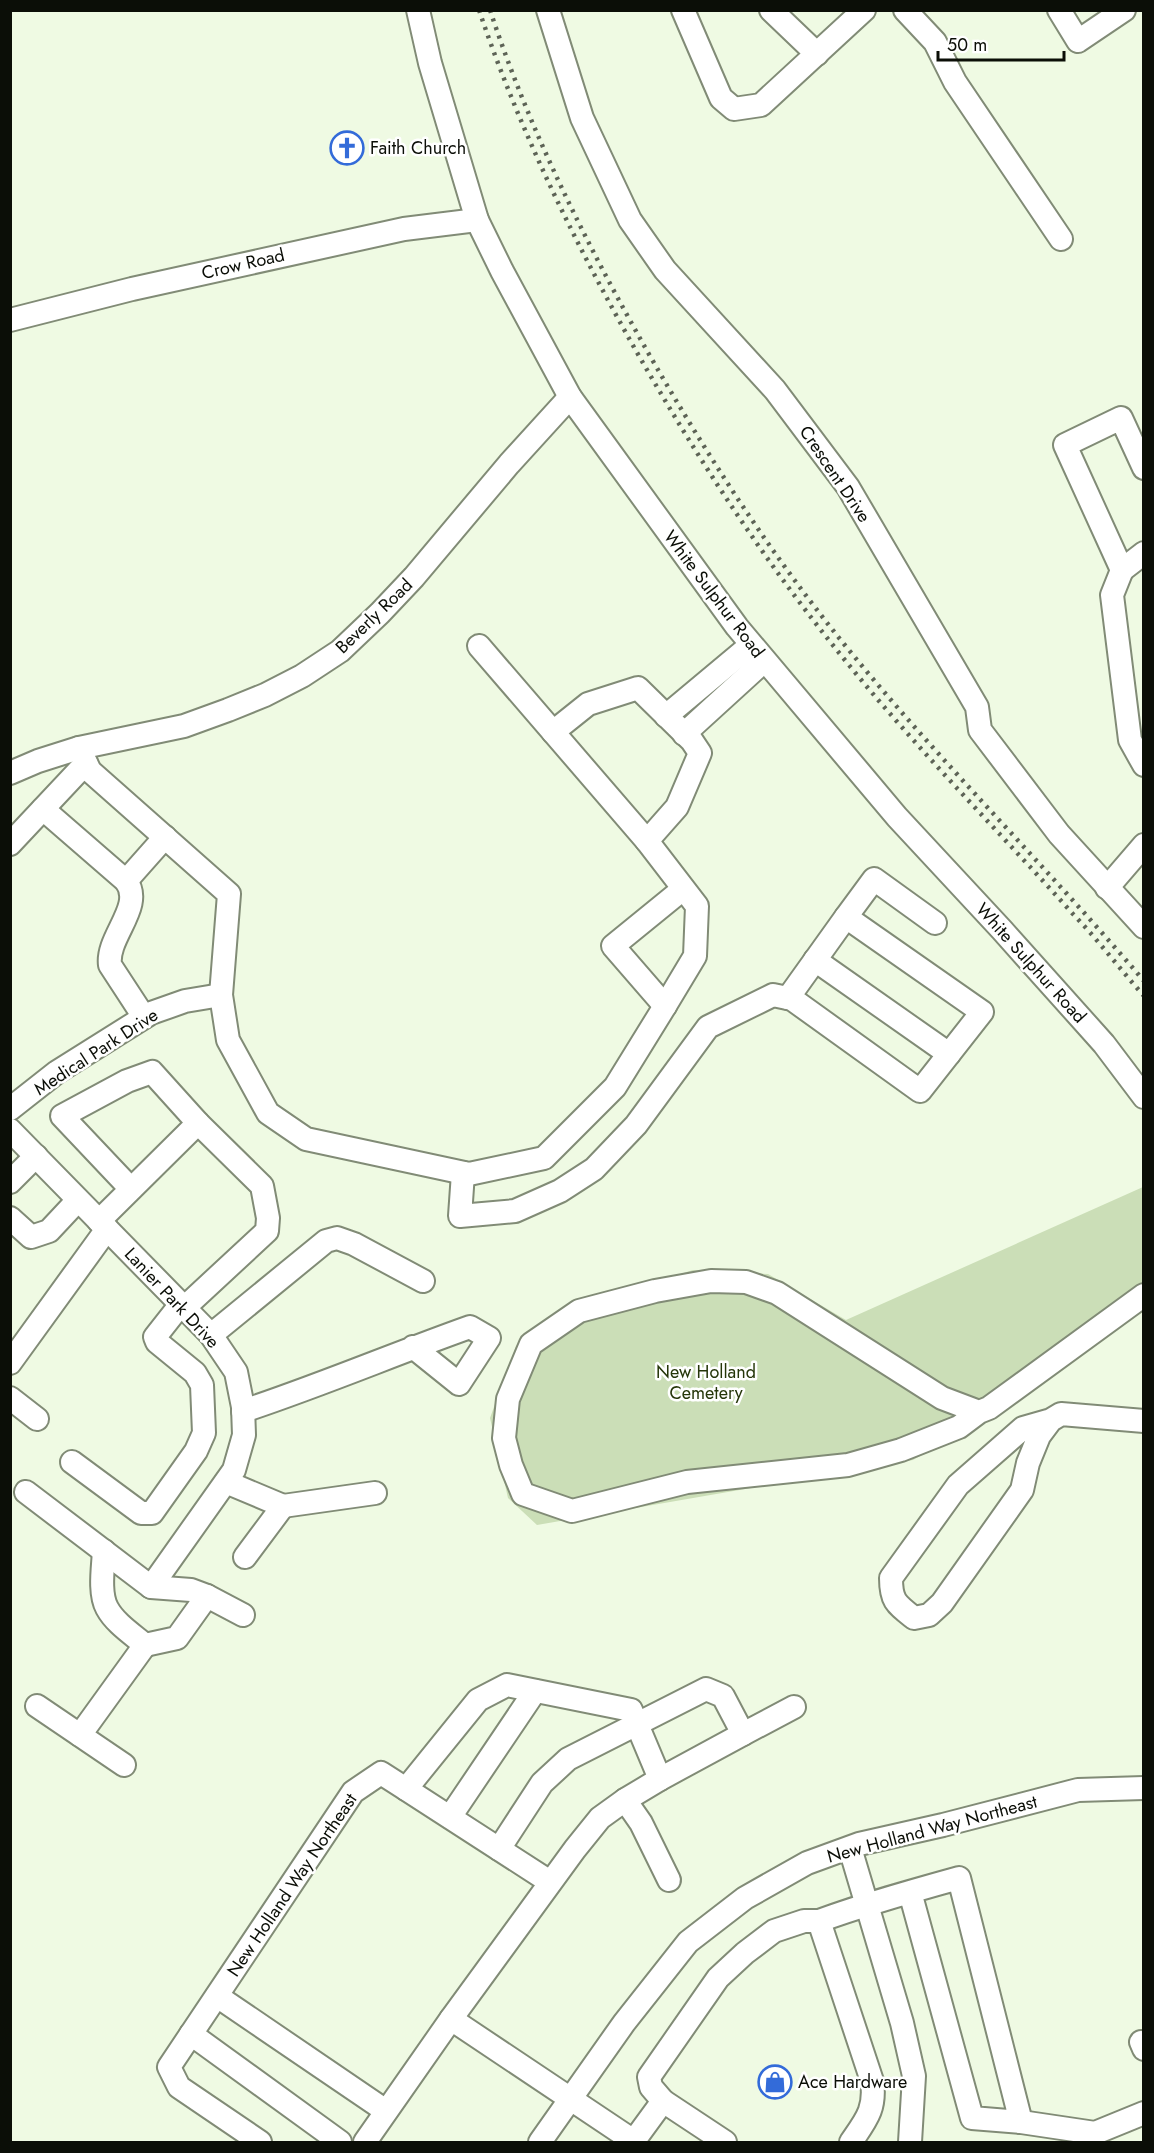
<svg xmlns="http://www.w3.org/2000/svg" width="1154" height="2153" viewBox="0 0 1154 2153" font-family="Jost,sans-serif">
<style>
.green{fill:#cbdeb7}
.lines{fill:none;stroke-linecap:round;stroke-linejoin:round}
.minor-casing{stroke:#818b76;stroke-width:26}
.minor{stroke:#fff;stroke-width:22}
.rail{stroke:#5d6356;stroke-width:4.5;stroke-dasharray:3 6;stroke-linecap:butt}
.labels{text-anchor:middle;stroke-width:5;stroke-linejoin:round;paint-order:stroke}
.poi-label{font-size:18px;fill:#0b0e07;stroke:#fff;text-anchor:start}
.street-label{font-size:18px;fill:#0b0e07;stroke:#fff}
.park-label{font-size:18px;fill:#253609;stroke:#fff}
</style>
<rect width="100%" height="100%" fill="#effae3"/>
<!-- green -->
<polygon class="green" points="1143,1187 1143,1305 996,1412 913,1460 537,1525 508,1498 490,1418 516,1346 555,1313 693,1270 768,1274 846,1320"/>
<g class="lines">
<defs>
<g id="minor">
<polyline points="418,10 430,63 477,220 502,271 570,397 737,627 897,817 1002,930 1104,1044 1144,1097"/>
<polyline points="548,10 582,118 630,220 665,270 775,390 848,487 977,707 980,730 1059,834 1144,927"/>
<polyline points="683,10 721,98 734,109 761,105 864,10"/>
<polyline points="771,10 817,54"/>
<polyline points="905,10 935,42 955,82 1061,239"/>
<polyline points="1059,10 1078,41 1124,10"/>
<polyline points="10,320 132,289 404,229 477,220"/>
<polyline points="1144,468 1121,418 1065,445 1122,570 1112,595 1130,740 1144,765"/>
<polyline points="1122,570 1144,553"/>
<polyline points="666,716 751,645"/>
<polyline points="553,732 588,704 638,688 692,741 700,753 677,807 647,841"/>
<polyline points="684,734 764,661"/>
<polyline points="79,748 90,771 229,894 221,995 228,1040 268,1113 306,1139 469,1174 544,1158 615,1087 665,1006 695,956 697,906 647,841 479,646"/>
<polyline points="10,773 38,761 79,748 184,726 228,710 265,695 302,676 340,651 380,613 414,577 509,464 570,397"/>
<polyline points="43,809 126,881 165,837"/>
<polyline points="10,844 86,763"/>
<path d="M126 881C145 906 106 937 110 965L144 1017"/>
<polyline points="1107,888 1144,845"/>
<polyline points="815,960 949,1054"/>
<polyline points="788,998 846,917"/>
<polyline points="665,1006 613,946 683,889"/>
<polyline points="10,1109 57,1072 151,1013 185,1001 221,995"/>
<polyline points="10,1130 211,1335 236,1372 243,1407 244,1435 234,1470 151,1587"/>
<polyline points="463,1173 460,1216 515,1211 560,1191 594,1169 636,1125 708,1027 773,995 792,999 920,1091 982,1012 846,917 874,879 935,923"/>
<polyline points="10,1182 36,1156"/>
<polyline points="10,1218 31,1237 49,1231 78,1200"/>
<polyline points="99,1221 198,1123 152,1072 127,1081 62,1116 131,1189"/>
<polyline points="184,1308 267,1231 268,1218 262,1186 198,1123"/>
<polyline points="211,1335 326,1241 337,1238 354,1244 423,1281"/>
<polyline points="10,1363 107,1229"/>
<polyline points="10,1398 37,1419"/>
<path d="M243 1411C319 1386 394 1354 470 1327L489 1338 459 1384 413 1347"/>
<polyline points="979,1412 942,1398 777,1293 746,1282 711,1281 655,1291 579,1311 531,1344 508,1399 504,1438 511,1465 523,1494 572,1511 687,1482 848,1465 901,1450 959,1427 979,1412 989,1408 1144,1295"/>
<path d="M1051 1420 1039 1436 1028 1463 1022 1490 942 1603 929 1615 914 1618C896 1604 891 1601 891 1578L958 1485 1023 1428 1051 1420 1061 1414 1144 1421"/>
<polyline points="72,1462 141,1513 152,1513 196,1451 204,1433 202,1385 195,1373 157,1342 155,1337 181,1304"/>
<polyline points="226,1482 283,1506 245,1557"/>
<polyline points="26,1492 151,1587 191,1590 207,1596 243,1615"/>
<polyline points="283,1506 375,1493"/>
<path d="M104 1551C103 1568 99 1593 107 1608 115 1623 132 1634 145 1645L177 1638 207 1596"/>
<polyline points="37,1706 124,1765"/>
<polyline points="743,1734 794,1707"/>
<polyline points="80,1735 145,1645"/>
<polyline points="406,1789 550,1882"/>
<polyline points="625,1800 641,1823 669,1880"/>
<polyline points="450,1817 535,1691"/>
<polyline points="850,1848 902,2023 914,2076 910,2142"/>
<polyline points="499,1849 542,1783 568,1759 706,1689 723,1696 743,1734 660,1779"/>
<path d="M819 1921C865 1904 912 1891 959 1878L1021 2122 972 2118 910 1892"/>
<polyline points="217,1996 386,2111"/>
<polyline points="451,2019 635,2142"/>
<polyline points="191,2034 340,2142"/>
<polyline points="1141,2042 1144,2049"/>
<polyline points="663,2101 725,2142"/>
<polyline points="1021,2122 1095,2133 1144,2113"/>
<polyline points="260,2142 179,2087 169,2067 353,1792 381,1773 406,1789 478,1700 507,1685 631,1710 660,1779 625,1800 600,1818 575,1849 451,2019 365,2142"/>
<polyline points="540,2142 624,2023 688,1942 745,1898 807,1863 859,1844 943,1825 1078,1790 1144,1788"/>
<path d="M633 2142 663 2101 651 2087 649 2077 718 1978 745 1953 774 1931 804 1921H819L872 2081C876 2109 866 2120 851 2142"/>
</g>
</defs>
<!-- minor casing -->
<use href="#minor" class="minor-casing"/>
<!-- minor -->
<use href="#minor" class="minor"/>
<!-- rail -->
<g class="rail">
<path d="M479 10C519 129 574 241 635 349 695 454 760 555 836 649 910 742 994 826 1073 914 1098 940 1120 969 1144 996"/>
<path d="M490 10C529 129 585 241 646 349 705 452 769 552 844 644 939 761 1046 866 1144 981"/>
</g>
</g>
<!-- icons -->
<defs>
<symbol id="church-ring" viewBox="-11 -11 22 22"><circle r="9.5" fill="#fff" stroke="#336bd9" stroke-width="1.5"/><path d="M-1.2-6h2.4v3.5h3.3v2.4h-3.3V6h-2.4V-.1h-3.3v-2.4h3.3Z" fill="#336bd9"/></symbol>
<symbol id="shop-ring" viewBox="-11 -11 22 22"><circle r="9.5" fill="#fff" stroke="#336bd9" stroke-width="1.5"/><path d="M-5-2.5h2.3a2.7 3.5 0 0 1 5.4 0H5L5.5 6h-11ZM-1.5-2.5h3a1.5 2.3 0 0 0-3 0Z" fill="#336bd9"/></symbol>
</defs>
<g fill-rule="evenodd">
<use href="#church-ring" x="328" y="129" width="38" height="38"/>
<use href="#shop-ring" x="756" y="2063" width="38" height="38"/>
</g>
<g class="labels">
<!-- poi labels -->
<g class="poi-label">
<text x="370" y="154">Faith Church</text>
<text x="798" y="2088">Ace Hardware</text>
</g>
<!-- street labels -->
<g class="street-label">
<text transform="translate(243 264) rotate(-13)" y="6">Crow Road</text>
<text transform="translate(835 474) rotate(56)" y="6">Crescent Drive</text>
<text transform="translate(714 594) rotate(53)" y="6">White Sulphur Road</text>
<text transform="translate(374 616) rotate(-44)" y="6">Beverly Road</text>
<text transform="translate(1031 963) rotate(48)" y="6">White Sulphur Road</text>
<text transform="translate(96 1052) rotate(-33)" y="6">Medical Park Drive</text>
<text transform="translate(172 1298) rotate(47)" y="6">Lanier Park Drive</text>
<text transform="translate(932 1829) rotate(-15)" y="6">New Holland Way Northeast</text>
<text transform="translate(292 1885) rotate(-56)" y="6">New Holland Way Northeast</text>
</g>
<!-- park labels -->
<g class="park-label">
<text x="706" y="1378">New Holland<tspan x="706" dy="21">Cemetery</tspan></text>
</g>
</g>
<!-- border -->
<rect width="1154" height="2153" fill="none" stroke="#0b0e07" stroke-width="24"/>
<!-- scale -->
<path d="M938 51v9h126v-9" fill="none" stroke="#0b0e07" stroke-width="3"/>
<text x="947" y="51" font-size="18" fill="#0b0e07" stroke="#ffffff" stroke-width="4.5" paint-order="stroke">50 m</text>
</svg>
